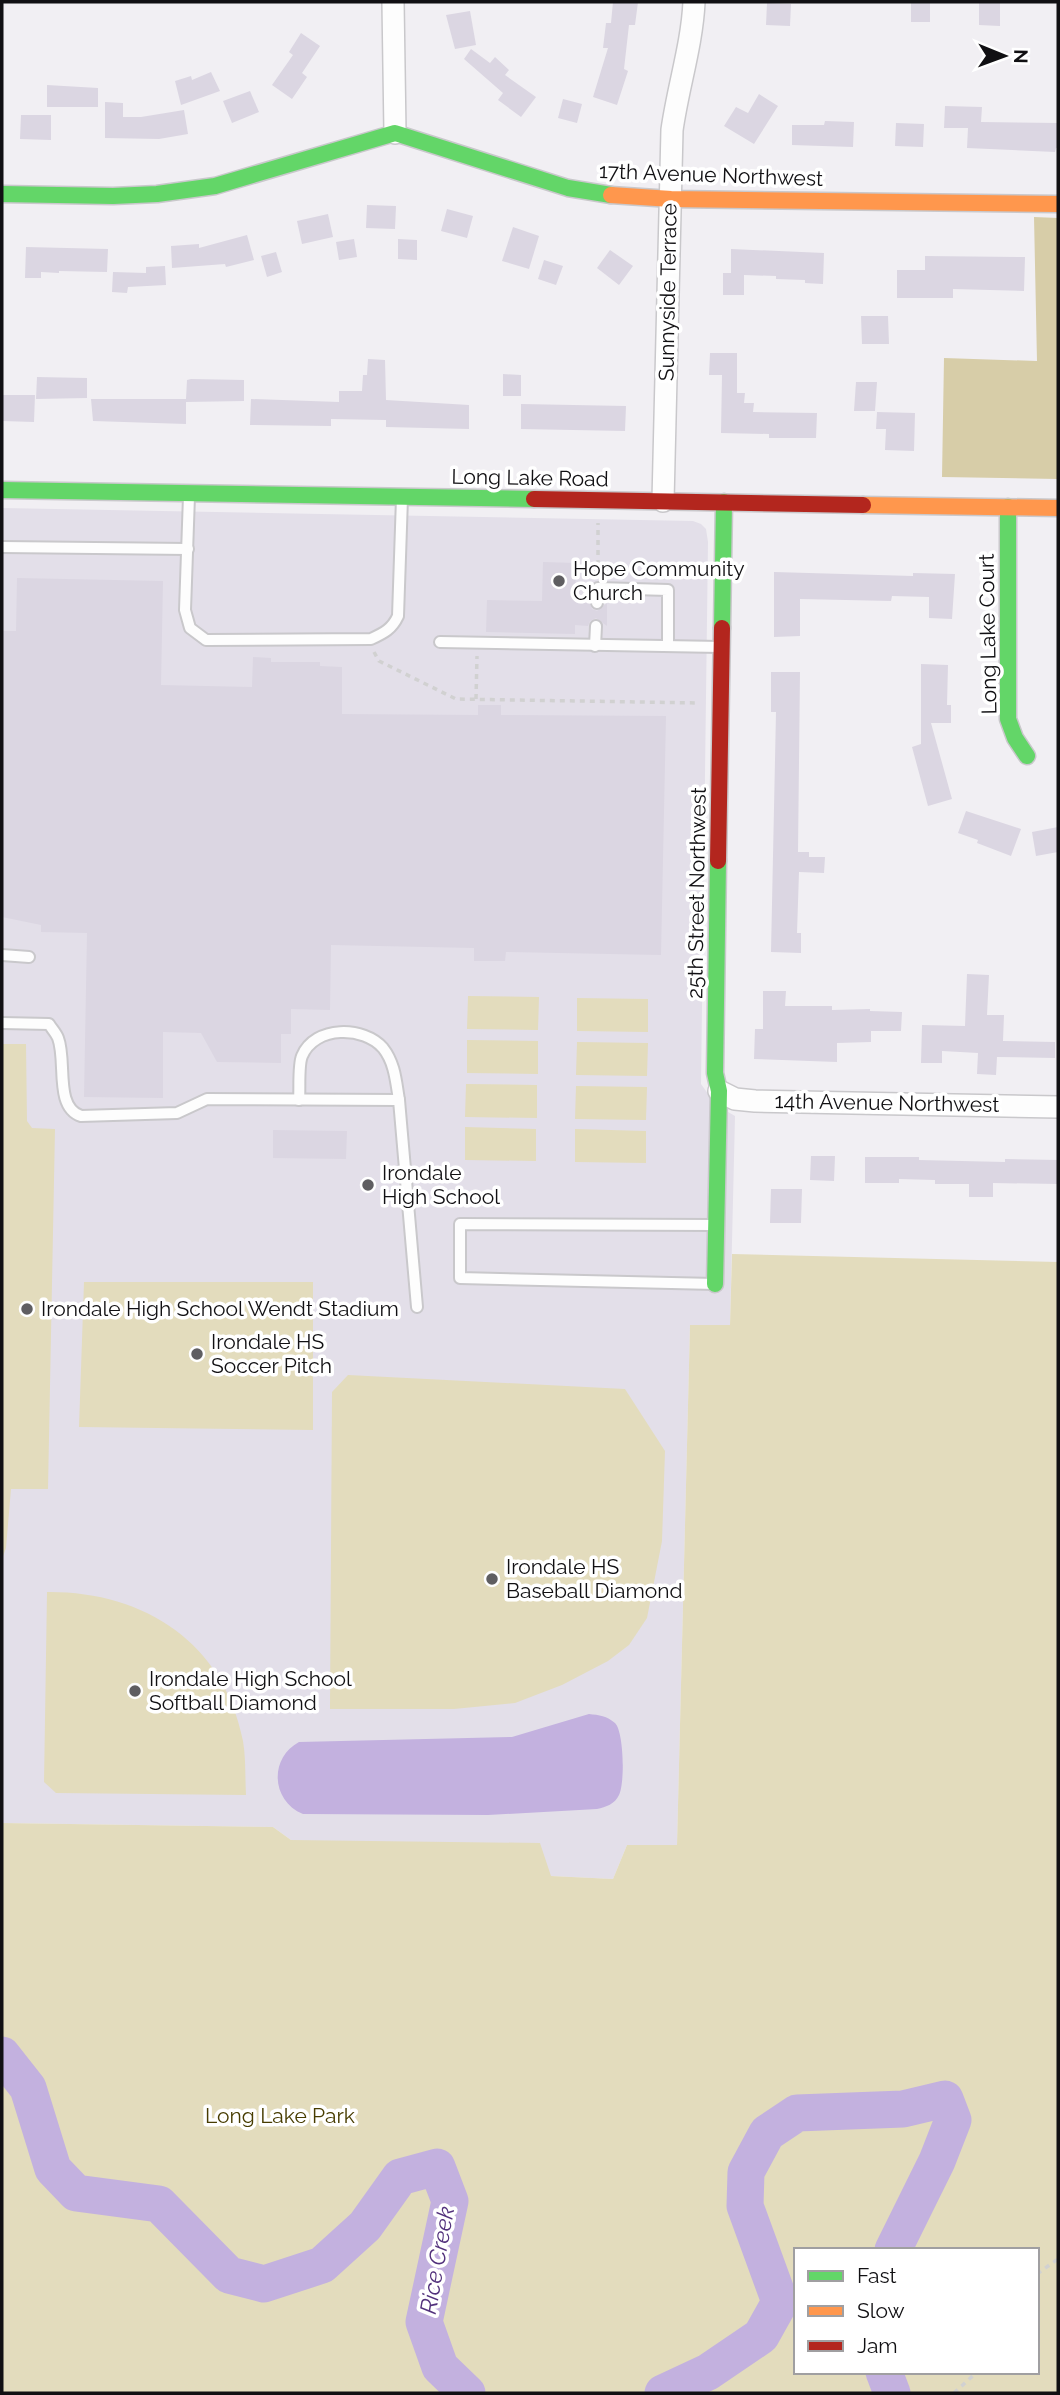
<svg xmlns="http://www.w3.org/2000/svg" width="1060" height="2395" viewBox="0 0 1060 2395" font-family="Raleway,sans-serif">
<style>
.built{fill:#e3dfe9}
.green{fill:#e3dcbd;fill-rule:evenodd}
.forest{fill:#d7cda8}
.water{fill:#c3b1df}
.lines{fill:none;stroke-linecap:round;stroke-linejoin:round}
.river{stroke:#c3b1df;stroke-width:37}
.building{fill:#dbd6e2}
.lane-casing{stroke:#c9c8cb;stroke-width:14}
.street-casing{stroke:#c9c8cb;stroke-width:24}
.fast-casing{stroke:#c9c8cb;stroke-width:19}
.slow-casing{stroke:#c9c8cb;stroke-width:19}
.jam-casing{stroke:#c9c8cb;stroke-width:19}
.path{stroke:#d1d1d1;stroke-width:3.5;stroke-dasharray:5 5;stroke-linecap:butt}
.lane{stroke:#fdfdfd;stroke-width:10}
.street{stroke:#fdfdfd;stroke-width:21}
.fast{stroke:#63d668;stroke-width:16}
.slow{stroke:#ff974d;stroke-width:16}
.jam{stroke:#b3261e;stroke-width:16}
.poi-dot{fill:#5f5e61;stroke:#fff;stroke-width:2.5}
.labels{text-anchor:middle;stroke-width:7;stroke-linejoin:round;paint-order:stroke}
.street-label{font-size:21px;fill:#111013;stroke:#fff}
.poi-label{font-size:21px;fill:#111013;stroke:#fff;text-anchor:start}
.park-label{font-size:21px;fill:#473c00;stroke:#fff}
.water-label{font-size:23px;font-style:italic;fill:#52317c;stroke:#fff}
</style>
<rect width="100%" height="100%" fill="#f1eff3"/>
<!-- built -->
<polygon class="built" points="2,508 693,521 701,524 706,529 708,542 701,1084 716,1105 735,1116 730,1326 690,1325 677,1845 627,1845 613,1879 551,1876 291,1840 273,1827 2,1823"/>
<!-- green -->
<g class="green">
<polygon points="468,996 539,997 538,1030 467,1029"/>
<polygon points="577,998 648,999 648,1032 577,1031"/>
<polygon points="467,1040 538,1041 538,1074 467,1073"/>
<polygon points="577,1042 648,1043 647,1076 576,1075"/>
<polygon points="2,1044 26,1044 27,1121 32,1128 55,1129 48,1489 11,1489 6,1548 2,1559"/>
<polygon points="466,1084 537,1085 537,1118 465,1117"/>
<polygon points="576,1086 647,1087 646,1120 575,1119"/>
<polygon points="465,1127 536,1129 536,1161 465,1160"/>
<polygon points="575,1129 646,1131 646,1163 575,1162"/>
<path d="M732 1254 1058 1262V2393H2V1823L273 1827 291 1840 540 1843 551 1876 613 1879 627 1845H677L690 1325H730ZM796 2250H1037V2372H796Z"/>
<polygon points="84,1282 313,1282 313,1430 79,1427"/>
<polygon points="348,1375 625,1389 665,1451 662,1541 647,1618 629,1645 608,1661 562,1685 515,1703 454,1709 330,1709 332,1392"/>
<path d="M47 1592C143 1591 224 1642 243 1741 246 1759 245 1777 246 1795L56 1793 44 1782Z"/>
</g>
<!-- forest -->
<polygon class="forest" points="1034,217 1058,218 1058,479 942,477 944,358 1037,361"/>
<!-- water -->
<path class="water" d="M589 1714C599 1715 607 1716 615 1723 624 1732 625 1783 619 1795 615 1804 606 1807 597 1809L488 1815 303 1814C271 1801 269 1758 299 1742L512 1737Z"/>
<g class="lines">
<!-- river -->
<g class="river">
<polyline points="2,2055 28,2088 53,2169 76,2193 159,2204 229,2275 264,2284 322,2265 365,2226 400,2177 437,2167 450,2201 424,2322 440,2367 467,2393"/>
<polyline points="884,2372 892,2393"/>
<polyline points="663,2393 708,2372 761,2336 780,2302 745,2206 746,2172 767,2133 797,2113 903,2109 945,2099 953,2120 937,2161 893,2250"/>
</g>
</g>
<!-- building -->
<g class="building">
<polygon points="613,2 638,2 635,25 629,25 624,69 628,71 617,105 593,97 608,48 603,48 606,23 611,23"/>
<rect x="911" y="2" width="19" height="20"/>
<polygon points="767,3 791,4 790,26 766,25"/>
<polygon points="979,3 1000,3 1000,26 979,25"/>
<polygon points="470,11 476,45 455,49 446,15"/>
<polygon points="301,33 320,46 302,73 307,77 292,99 272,85 293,55 289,52"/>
<polygon points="471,49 490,63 495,57 509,70 505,75 536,97 521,117 498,100 503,93 464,59"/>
<polygon points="211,72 220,91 181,105 175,81 191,76 192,80"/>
<polygon points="47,85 98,88 98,107 47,107"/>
<polygon points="250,91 259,112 232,123 223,101"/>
<polygon points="759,94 778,106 754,144 724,126 736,107 748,113"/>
<polygon points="563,99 582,104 577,123 558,118"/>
<polygon points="105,102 123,103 123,117 141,117 184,110 188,134 159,139 105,138"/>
<polygon points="945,106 982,107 981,122 1058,123 1058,148 1056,148 1055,152 967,148 968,128 944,128"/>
<polygon points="21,115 51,115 51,140 20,139"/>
<polygon points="825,121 854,122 853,147 792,145 792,125 824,125"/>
<polygon points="896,123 924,124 923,147 895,146"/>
<polygon points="367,205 396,206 395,229 366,228"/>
<polygon points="447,209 473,216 467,238 441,231"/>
<polygon points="328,214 333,237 302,244 297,221"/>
<polygon points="513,227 539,236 529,269 502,261"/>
<polygon points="247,235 254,260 226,267 225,264 172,268 171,246 199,244 199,248"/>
<polygon points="354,239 357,257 339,260 336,242"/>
<polygon points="398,239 417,240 417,260 398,259"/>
<polygon points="26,247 108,249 107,272 59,271 59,273 41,272 41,278 25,278"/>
<polygon points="731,249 824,253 823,284 805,283 805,280 776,279 776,276 744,275 744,295 723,295 723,273 731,273"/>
<polygon points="610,250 633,266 619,285 597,268"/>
<polygon points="276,252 282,272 267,277 261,256"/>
<polygon points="925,256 1025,257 1024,291 953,289 953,298 897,298 897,270 925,270"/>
<polygon points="544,260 563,266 556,285 538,279"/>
<polygon points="165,266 166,285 128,287 127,293 112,292 113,272 146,273 146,267"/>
<polygon points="861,316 888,316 889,344 862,344"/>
<polygon points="710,353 737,353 737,393 745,393 744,403 754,403 753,412 817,413 816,438 769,438 769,434 721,433 722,375 709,375"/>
<polygon points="368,359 385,360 386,400 469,405 469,429 386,427 386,420 331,419 331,426 250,425 251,399 339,402 339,391 362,391 363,375 367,375"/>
<polygon points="503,374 521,375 521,396 503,396"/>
<polygon points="37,377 87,378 87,398 36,399"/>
<polygon points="191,379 244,380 244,401 186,402 186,424 93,421 91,399 186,399 187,380"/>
<polygon points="856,382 877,382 875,411 854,411"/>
<polygon points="2,395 35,395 34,422 2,421"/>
<polygon points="521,404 626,406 625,431 521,429"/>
<polygon points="877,412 915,413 914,451 885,450 886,429 876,429"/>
<polygon points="543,562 576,563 575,602 589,602 592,609 597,611 607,603 607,626 596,618 590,621 588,626 575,625 575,634 486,632 487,600 542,601"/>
<polygon points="774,572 913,576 913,573 955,574 952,619 929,618 929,597 892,596 891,601 800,599 800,636 774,637"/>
<polygon points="17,578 163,581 161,685 252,687 253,657 271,658 271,662 320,662 320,666 342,667 342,714 478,715 478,705 501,705 501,715 666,716 661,955 506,952 505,961 474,961 474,948 331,945 330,1010 291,1009 291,1034 281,1034 281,1063 217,1062 201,1033 163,1032 163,1098 84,1097 87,933 41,932 41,925 2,917 2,631 16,631"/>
<polygon points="921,664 948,665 947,705 951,705 951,723 931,723 952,799 928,806 912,747 921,744"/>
<polygon points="771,672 800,672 798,852 809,852 809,857 825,857 824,873 799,872 797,933 801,933 801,953 771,952 776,712 771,712"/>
<polygon points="966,811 1021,829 1011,856 977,843 978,840 958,833"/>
<polygon points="1058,827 1058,852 1036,856 1032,832"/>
<polygon points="967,974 989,975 987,1015 1004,1015 1003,1041 1055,1042 1055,1058 997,1057 996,1075 977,1074 978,1053 942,1051 942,1063 921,1063 922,1025 965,1026"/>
<polygon points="763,991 786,991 785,1006 832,1006 832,1010 870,1009 870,1011 902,1012 901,1031 871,1031 871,1042 837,1043 837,1062 754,1059 755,1029 763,1029"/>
<polygon points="273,1130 347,1131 346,1159 273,1158"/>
<polygon points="811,1156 835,1156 834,1181 810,1180"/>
<polygon points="865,1157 919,1157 919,1160 1005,1162 1005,1159 1058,1160 1058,1184 993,1183 993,1197 969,1197 969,1184 935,1184 935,1180 899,1179 899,1183 865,1183"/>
<polygon points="771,1189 802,1189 801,1223 770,1223"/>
</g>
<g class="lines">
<defs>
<g id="lane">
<path d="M189 496 185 610 190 628 206 640 371 639C384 633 392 629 398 616L402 498"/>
<polyline points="2,547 188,549"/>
<polyline points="597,603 598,588 668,590 668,646"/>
<polyline points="440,642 720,647"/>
<polyline points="595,646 596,626"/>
<polyline points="2,955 29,957"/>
<path d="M2 1023 49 1024C52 1029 56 1033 58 1038 67 1061 54 1107 81 1116L177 1113 207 1099 399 1100 417 1307"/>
<path d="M299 1100C300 1089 298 1065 302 1056 315 1025 364 1026 383 1048 395 1063 396 1082 399 1100"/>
<polyline points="715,1225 460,1224 460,1278 715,1284"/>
</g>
<g id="street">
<polyline points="393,2 395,133"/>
<path d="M663 501 672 130C678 87 692 45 694 2"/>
<polyline points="719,1091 735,1099 755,1101 1058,1107"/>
</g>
<g id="fast">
<polyline points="2,194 113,196 157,194 215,186 395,133 568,188 611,195"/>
<polyline points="2,490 534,499"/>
<polyline points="1008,507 1008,719 1015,738 1027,756"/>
<polyline points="722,628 724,502"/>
<polyline points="715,1284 719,1091 715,1073 718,861"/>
</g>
<g id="slow">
<polyline points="611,195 671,199 1058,204"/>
<polyline points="863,505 1058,508"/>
</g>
<g id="jam">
<polyline points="534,499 863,505"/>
<polyline points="718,861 722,628"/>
</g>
</defs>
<!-- lane casing -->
<use href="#lane" class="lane-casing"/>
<!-- street casing -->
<use href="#street" class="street-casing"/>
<!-- fast casing -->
<use href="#fast" class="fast-casing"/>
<!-- slow casing -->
<use href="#slow" class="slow-casing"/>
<!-- jam casing -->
<use href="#jam" class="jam-casing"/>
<!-- path -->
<g class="path">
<polyline points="598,575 598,523"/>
<polyline points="374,652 379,661 456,699 699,703"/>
<polyline points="476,699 477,656"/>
<polyline points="1037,2274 1058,2259"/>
<polyline points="954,2393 977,2372"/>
</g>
<!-- lane -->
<use href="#lane" class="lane"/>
<!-- street -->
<use href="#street" class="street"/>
<!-- fast -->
<use href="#fast" class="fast"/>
<!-- slow -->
<use href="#slow" class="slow"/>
<!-- jam -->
<use href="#jam" class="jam"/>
</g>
<!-- markers -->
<g class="poi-dot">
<circle cx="559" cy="581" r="7"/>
<circle cx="368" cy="1185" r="7"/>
<circle cx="27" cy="1309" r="7"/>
<circle cx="197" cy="1354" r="7"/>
<circle cx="492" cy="1579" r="7"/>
<circle cx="135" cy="1691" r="7"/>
</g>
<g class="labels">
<!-- street labels -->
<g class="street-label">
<text transform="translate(711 175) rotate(2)" y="7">17th Avenue Northwest</text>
<text transform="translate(668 292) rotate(-89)" y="7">Sunnyside Terrace</text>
<text transform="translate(530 478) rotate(1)" y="7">Long Lake Road</text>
<text transform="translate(988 634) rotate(-91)" y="7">Long Lake Court</text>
<text transform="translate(697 893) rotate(-89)" y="7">25th Street Northwest</text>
<text transform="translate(887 1103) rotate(1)" y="7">14th Avenue Northwest</text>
</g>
<!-- poi labels -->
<g class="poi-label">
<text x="573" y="576">Hope Community<tspan x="573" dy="24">Church</tspan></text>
<text x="382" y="1180">Irondale<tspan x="382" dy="24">High School</tspan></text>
<text x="41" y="1316">Irondale High School Wendt Stadium</text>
<text x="211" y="1349">Irondale HS<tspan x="211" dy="24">Soccer Pitch</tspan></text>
<text x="506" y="1574">Irondale HS<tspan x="506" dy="24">Baseball Diamond</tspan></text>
<text x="149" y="1686">Irondale High School<tspan x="149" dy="24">Softball Diamond</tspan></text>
</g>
<!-- park labels -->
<g class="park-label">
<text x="280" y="2123">Long Lake Park</text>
</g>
<!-- water labels -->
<g class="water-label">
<text transform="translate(437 2260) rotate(-80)" y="8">Rice Creek</text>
</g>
</g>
<!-- border -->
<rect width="1060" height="2395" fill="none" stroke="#111013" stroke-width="7"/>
<!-- legend -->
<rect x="794" y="2248" width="245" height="126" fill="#ffffff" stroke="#a09fa1" stroke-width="2"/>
<rect x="808" y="2271" width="35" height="10" fill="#63d668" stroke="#a09fa1" stroke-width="2"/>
<text x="857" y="2283" font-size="21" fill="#111013">Fast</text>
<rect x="808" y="2306" width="35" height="10" fill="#ff974d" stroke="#a09fa1" stroke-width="2"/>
<text x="857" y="2318" font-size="21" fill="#111013">Slow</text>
<rect x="808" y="2341" width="35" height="10" fill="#b3261e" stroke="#a09fa1" stroke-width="2"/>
<text x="857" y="2353" font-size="21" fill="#111013">Jam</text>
<!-- north arrow -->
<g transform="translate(1004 56) rotate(91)" stroke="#ffffff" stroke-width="5" paint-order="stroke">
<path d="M0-5L12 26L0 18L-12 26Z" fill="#111013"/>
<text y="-10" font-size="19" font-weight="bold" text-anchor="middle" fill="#111013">N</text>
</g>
</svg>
